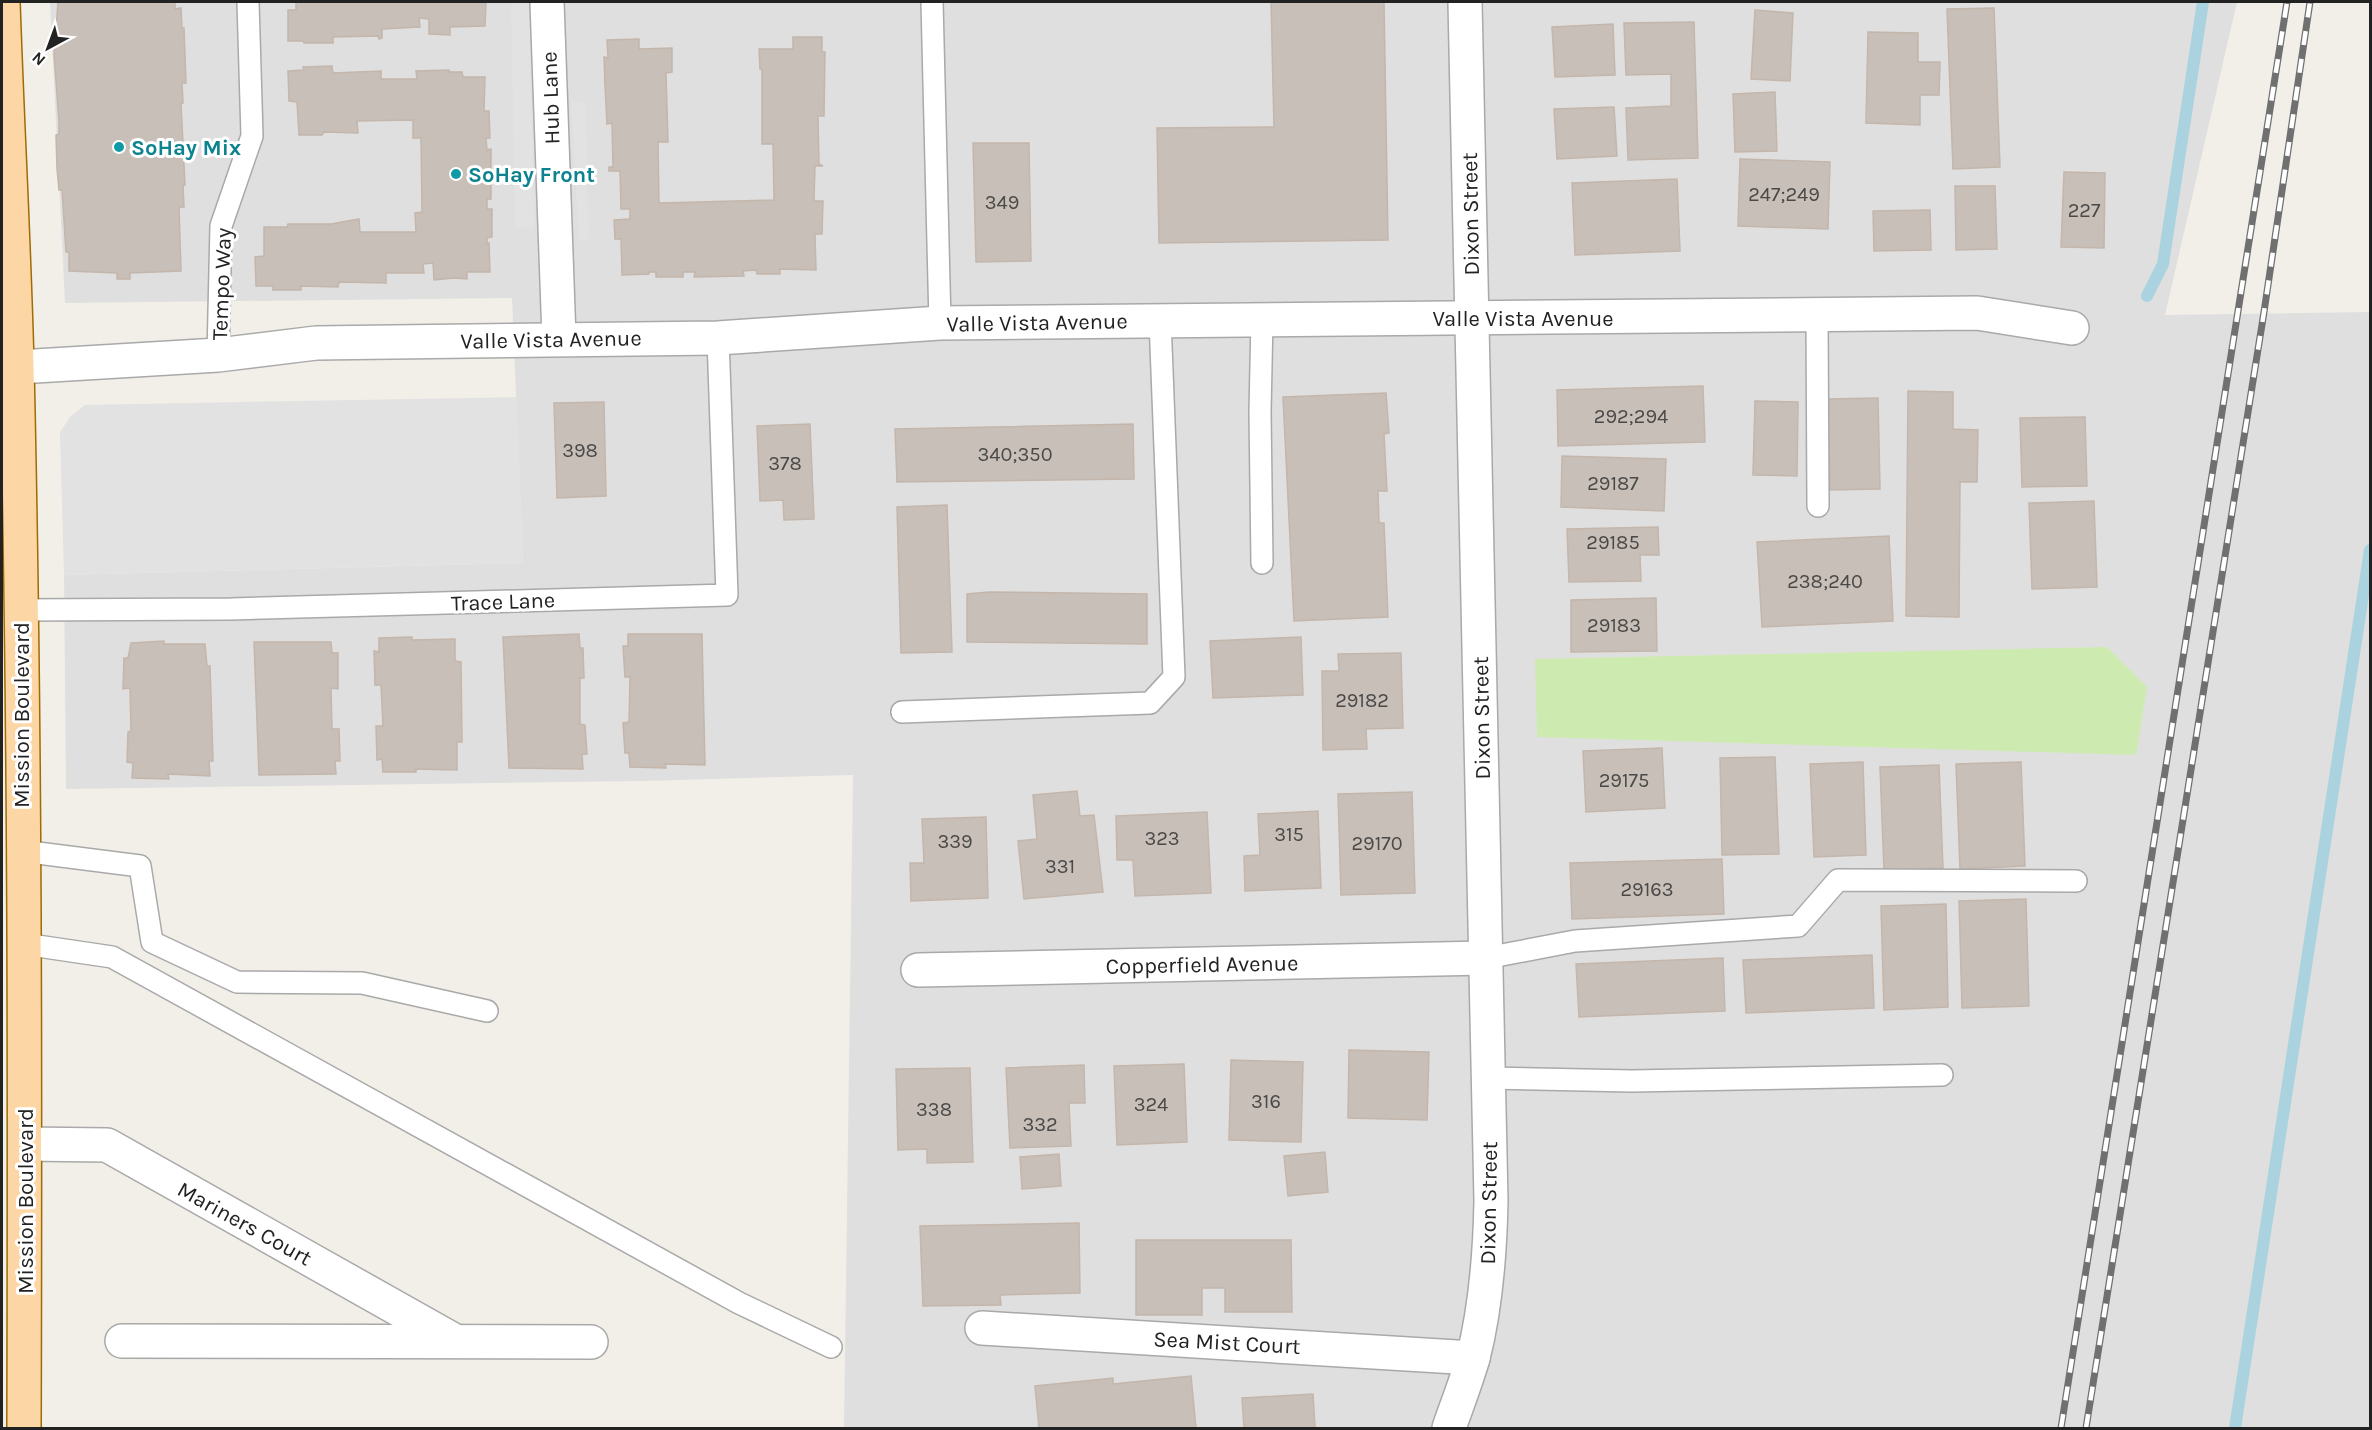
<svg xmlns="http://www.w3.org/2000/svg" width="2372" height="1430" viewBox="0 0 2372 1430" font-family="Karla,sans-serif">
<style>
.residential{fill:#e0dfdf}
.grass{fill:#cdebb0}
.parking{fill:#e2e2e2}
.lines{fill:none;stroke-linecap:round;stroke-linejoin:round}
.stream{stroke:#aad3df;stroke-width:12}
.building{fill:#c7bfb8;stroke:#c4b6ab;stroke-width:1.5}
.lane-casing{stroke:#a9a9a9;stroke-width:24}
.street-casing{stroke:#a9a9a9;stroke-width:36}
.primary-casing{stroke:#a06b00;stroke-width:36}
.lane{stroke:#fff;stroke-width:21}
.street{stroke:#fff;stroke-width:33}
.primary{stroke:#fcd6a4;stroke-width:33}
.rail-casing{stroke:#707070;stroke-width:7}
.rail{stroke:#fff;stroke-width:4.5;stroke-dasharray:14;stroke-linecap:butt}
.culture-dot{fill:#0f9aa8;stroke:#fff;stroke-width:2}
.labels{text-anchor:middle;stroke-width:6;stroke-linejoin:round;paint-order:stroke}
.number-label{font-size:20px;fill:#4b4948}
.street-label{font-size:22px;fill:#222;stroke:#fff}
.culture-label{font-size:22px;font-weight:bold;fill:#0d838f;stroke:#fff;text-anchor:start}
</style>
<rect width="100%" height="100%" fill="#f2efe9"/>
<!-- residential -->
<polygon class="residential" points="50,2 2237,2 2165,315 2370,312 2370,1428 844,1428 853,775 643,781 66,789 64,575 523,563 512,298 65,303"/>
<!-- grass -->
<polygon class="grass" points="2107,647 2147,687 2136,755 1537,737 1535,659"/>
<!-- parking -->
<g class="parking">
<polygon points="511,2 529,2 535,229 515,227"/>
<polygon points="571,101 585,102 589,239 579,239"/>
<polygon points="517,397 523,563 64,575 60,432 70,417 85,405"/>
</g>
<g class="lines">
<!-- stream -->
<g class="stream">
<polyline points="2147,296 2163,264 2203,2"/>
<polyline points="2235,1428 2370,550"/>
</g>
</g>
<!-- building -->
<g class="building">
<polygon points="58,2 175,2 175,9 181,8 182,28 184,28 186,83 182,83 183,103 181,103 185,185 183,185 184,207 179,207 181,271 130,273 130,279 117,279 117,273 69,271 69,252 66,252 62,190 59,190 57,169 56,135 59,134 59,122 54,54"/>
<polygon points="296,2 486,2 485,26 450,27 450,35 429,34 429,19 419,18 420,27 382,29 382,38 379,39 378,36 333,37 333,43 304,43 303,41 288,41 288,10 296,10"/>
<polygon points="1271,2 1384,2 1388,240 1159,243 1157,128 1274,127"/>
<polygon points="1994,8 2000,167 1953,169 1947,9"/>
<polygon points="1755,10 1793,13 1790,81 1751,79"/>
<polygon points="1694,22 1698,158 1628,160 1626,108 1671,106 1671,74 1626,75 1624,23"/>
<polygon points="1613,24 1615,75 1555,77 1552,27"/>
<polygon points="1868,32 1918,33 1918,62 1940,62 1939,95 1920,95 1920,125 1866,123"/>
<polygon points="793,37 822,37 822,52 825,52 824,116 818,116 819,164 823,166 815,166 814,201 823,201 822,234 815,234 816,270 780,269 780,274 757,274 756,270 743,271 744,276 694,277 695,272 683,272 683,277 656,277 656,272 649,272 649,274 622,275 621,239 615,239 614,220 630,219 630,209 621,209 620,171 609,171 609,167 613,167 612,123 607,124 605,85 604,57 608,58 607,40 639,39 639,49 672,48 672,72 666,73 668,142 658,142 659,203 774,200 773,144 762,144 762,69 760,69 759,49 793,49"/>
<polygon points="332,66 333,73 381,71 381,79 417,79 416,71 449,70 449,72 462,72 463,77 485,77 484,111 489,111 490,138 486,138 487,150 491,149 491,199 487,199 487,209 492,209 492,237 487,238 487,244 489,243 490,272 467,272 467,279 454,278 434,280 433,263 423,264 424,273 386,273 386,283 339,282 338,287 301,286 301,290 273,290 273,286 256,286 255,257 264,256 264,227 287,227 288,224 331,224 359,219 360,232 416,232 415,213 422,212 421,138 413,138 413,120 357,121 358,133 324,132 322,135 299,135 297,102 289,101 288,71 304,70 303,67"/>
<polygon points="1775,92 1777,151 1735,152 1733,94"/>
<polygon points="1614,107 1617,156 1557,159 1554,109"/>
<polygon points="973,143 1029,143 1031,261 976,262"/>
<polygon points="1740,159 1830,162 1828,229 1738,226"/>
<polygon points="2064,172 2105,173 2104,248 2061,247"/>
<polygon points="1677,179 1680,251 1575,255 1572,183"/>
<polygon points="1955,186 1995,186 1997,249 1956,250"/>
<polygon points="1930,210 1931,250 1874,251 1873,211"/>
<polygon points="1703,386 1705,442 1558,446 1557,390"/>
<polygon points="1908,391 1953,392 1953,429 1978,430 1977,482 1960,482 1959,617 1906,616"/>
<polygon points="1386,393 1389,433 1384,434 1387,491 1378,491 1379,523 1384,523 1388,617 1294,621 1283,397"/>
<polygon points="1878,398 1880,489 1830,490 1828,399"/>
<polygon points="1755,401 1798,402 1797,476 1753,475"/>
<polygon points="604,402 606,496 557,498 554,403"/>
<polygon points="2085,417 2087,486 2022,487 2020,418"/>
<polygon points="810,424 814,519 784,520 783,500 760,501 757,426"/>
<polygon points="1133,424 1134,479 897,482 895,429"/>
<polygon points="1562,456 1666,459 1664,511 1561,507"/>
<polygon points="2094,501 2097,587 2032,589 2029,503"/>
<polygon points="947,505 952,652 901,653 897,507"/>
<polygon points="1658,527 1659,555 1640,555 1641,581 1569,582 1567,529"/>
<polygon points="1889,536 1893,621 1762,627 1757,542"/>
<polygon points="989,592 1147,594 1147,644 967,642 967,594"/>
<polygon points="1656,598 1657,651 1571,652 1571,600"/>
<polygon points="579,634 580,648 583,648 584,678 580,678 580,724 585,725 587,754 582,754 583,769 509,768 503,637"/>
<polygon points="628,634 702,634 705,765 665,764 666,768 630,767 629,753 625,753 623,723 629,722 630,677 625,677 623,646 628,646"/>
<polygon points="412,637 412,640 455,639 455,661 461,662 462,742 457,742 457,770 416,769 416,772 383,772 382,759 377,760 376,726 383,726 381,685 375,685 374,651 379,652 379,638"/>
<polygon points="1301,637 1303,695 1213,698 1210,641"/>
<polygon points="164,641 164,644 205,644 207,666 210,666 213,761 209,761 210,776 168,774 169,779 132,778 133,763 127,762 128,732 131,731 130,688 123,689 124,658 128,658 131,643"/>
<polygon points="254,642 331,642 332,653 338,653 338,689 331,688 332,729 339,729 340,761 335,761 336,774 259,775"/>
<polygon points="1401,653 1403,728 1366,729 1367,749 1323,750 1322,671 1339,671 1338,654"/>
<polygon points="1662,748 1665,808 1586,812 1583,751"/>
<polygon points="1775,757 1779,854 1722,855 1720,758"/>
<polygon points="1863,762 1866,855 1814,857 1810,764"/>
<polygon points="2021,762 2025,866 1960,869 1956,764"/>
<polygon points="1939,765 1943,868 1884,870 1880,767"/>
<polygon points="1077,791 1080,816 1094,815 1103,892 1024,899 1018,841 1037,839 1033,795"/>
<polygon points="1412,792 1415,893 1341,895 1338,794"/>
<polygon points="1318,811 1321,888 1245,891 1244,856 1260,855 1258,814"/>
<polygon points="1207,812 1211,893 1135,896 1133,860 1117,860 1116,816"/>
<polygon points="986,817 988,898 911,901 910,863 924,863 922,819"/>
<polygon points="1722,859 1724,914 1572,919 1570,863"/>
<polygon points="2026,899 2029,1006 1962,1008 1959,901"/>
<polygon points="1946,904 1948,1007 1884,1010 1881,906"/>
<polygon points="1872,955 1874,1008 1746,1013 1743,960"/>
<polygon points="1723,958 1725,1011 1579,1017 1576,964"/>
<polygon points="1349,1050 1429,1052 1427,1120 1348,1118"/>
<polygon points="1231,1060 1303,1062 1301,1142 1229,1140"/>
<polygon points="1184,1064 1187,1142 1117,1145 1114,1066"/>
<polygon points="1084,1065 1085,1103 1069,1103 1071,1146 1010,1148 1006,1068"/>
<polygon points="970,1068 973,1162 927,1163 927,1149 898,1150 896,1069"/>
<polygon points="1325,1152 1328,1192 1288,1196 1284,1156"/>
<polygon points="1059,1154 1061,1186 1022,1189 1020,1157"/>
<polygon points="1079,1223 1080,1293 1000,1295 1001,1305 923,1306 920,1226"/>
<polygon points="1136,1240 1291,1240 1292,1312 1225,1312 1225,1288 1202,1288 1202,1315 1136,1315"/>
<polygon points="1191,1376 1196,1428 1039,1428 1035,1386 1113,1378 1113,1384"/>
<polygon points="1313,1394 1315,1428 1244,1428 1242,1398"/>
</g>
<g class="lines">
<defs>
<g id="lane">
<polyline points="932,2 940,323"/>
<polyline points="1817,316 1818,506"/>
<polyline points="218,355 221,226 252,136 248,2"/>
<polyline points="1262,563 1260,412 1262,319"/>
<polyline points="20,610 231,609 727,595 718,338"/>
<polyline points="902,712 1150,703 1174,677 1160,320"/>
<polyline points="22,851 140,866 152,942 237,982 362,983 487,1011"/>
<polyline points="24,944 112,957 739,1303 831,1347"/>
<polyline points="1486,958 1575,941 1798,926 1838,880 2076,881"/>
<polyline points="1488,1078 1632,1081 1942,1075"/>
</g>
<g id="street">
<polyline points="547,2 559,338"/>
<polyline points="2,368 218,355 316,343 718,338 940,323 1977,313 2072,328"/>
<polyline points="918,970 1486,958"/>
<polyline points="25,1144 107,1145 455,1341"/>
<polyline points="982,1328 1473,1358"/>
<polyline points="122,1341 591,1342"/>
<path d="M1449 1428C1457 1405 1466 1382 1473 1358 1486 1307 1490 1253 1491 1201L1465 2"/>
</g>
<path id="primary" d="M3 2C7 123 14 245 17 367 25 721 25 1075 24 1428"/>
</defs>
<!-- lane casing -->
<use href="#lane" class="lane-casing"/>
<!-- street casing -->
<use href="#street" class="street-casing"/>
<!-- primary casing -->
<use href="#primary" class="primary-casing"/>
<!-- lane -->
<use href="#lane" class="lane"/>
<!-- street -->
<use href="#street" class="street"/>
<!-- primary -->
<use href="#primary" class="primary"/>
<defs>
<g id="rail">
<polyline points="2061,1428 2287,2"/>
<polyline points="2086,1428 2264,312 2310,2"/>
</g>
</defs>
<!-- rail casing -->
<use href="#rail" class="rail-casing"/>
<!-- rail -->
<use href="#rail" class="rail"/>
</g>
<!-- markers -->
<g class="culture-dot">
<circle cx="119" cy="147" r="6"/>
<circle cx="456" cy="174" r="6"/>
</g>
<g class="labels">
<!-- number labels -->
<g class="number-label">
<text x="1784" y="201">247;249</text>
<text x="1002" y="209">349</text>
<text x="2084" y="217">227</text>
<text x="1631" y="423">292;294</text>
<text x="580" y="457">398</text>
<text x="1015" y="461">340;350</text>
<text x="785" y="470">378</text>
<text x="1613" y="490">29187</text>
<text x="1613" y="549">29185</text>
<text x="1825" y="588">238;240</text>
<text x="1614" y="632">29183</text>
<text x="1362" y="707">29182</text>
<text x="1624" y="787">29175</text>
<text x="1289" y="841">315</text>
<text x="1162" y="845">323</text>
<text x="955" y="848">339</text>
<text x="1377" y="850">29170</text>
<text x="1060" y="873">331</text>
<text x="1647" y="896">29163</text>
<text x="1266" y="1108">316</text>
<text x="1151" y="1111">324</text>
<text x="934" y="1116">338</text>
<text x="1040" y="1131">332</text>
</g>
<!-- street labels -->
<g class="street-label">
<text transform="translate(550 98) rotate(-92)" y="8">Hub Lane</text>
<text transform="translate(1470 214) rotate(-91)" y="8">Dixon Street</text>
<text transform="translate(221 284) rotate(-88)" y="8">Tempo Way</text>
<text x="1523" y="326">Valle Vista Avenue</text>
<text transform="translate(1037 322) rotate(-1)" y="8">Valle Vista Avenue</text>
<text transform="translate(551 339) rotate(-1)" y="8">Valle Vista Avenue</text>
<text transform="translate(503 601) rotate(-2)" y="8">Trace Lane</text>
<text transform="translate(21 715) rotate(-90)" y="8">Mission Boulevard</text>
<text transform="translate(1481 718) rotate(-91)" y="8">Dixon Street</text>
<text transform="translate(1202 964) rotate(-1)" y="8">Copperfield Avenue</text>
<text transform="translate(25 1201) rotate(-90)" y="8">Mission Boulevard</text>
<text transform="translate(1488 1203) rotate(-89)" y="8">Dixon Street</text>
<text transform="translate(245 1223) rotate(29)" y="8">Mariners Court</text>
<text transform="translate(1227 1342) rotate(3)" y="8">Sea Mist Court</text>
</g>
<!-- culture labels -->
<g class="culture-label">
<text x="131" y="155">SoHay Mix</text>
<text x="468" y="182">SoHay Front</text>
</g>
</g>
<!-- border -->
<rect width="2372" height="1430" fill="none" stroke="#222222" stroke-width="6"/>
<!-- north arrow -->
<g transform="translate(48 48) rotate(221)" stroke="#ffffff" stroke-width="4.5" paint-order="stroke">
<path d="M0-4.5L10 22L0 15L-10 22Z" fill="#222222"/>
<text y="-9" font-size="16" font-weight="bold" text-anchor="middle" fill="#222222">N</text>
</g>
</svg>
